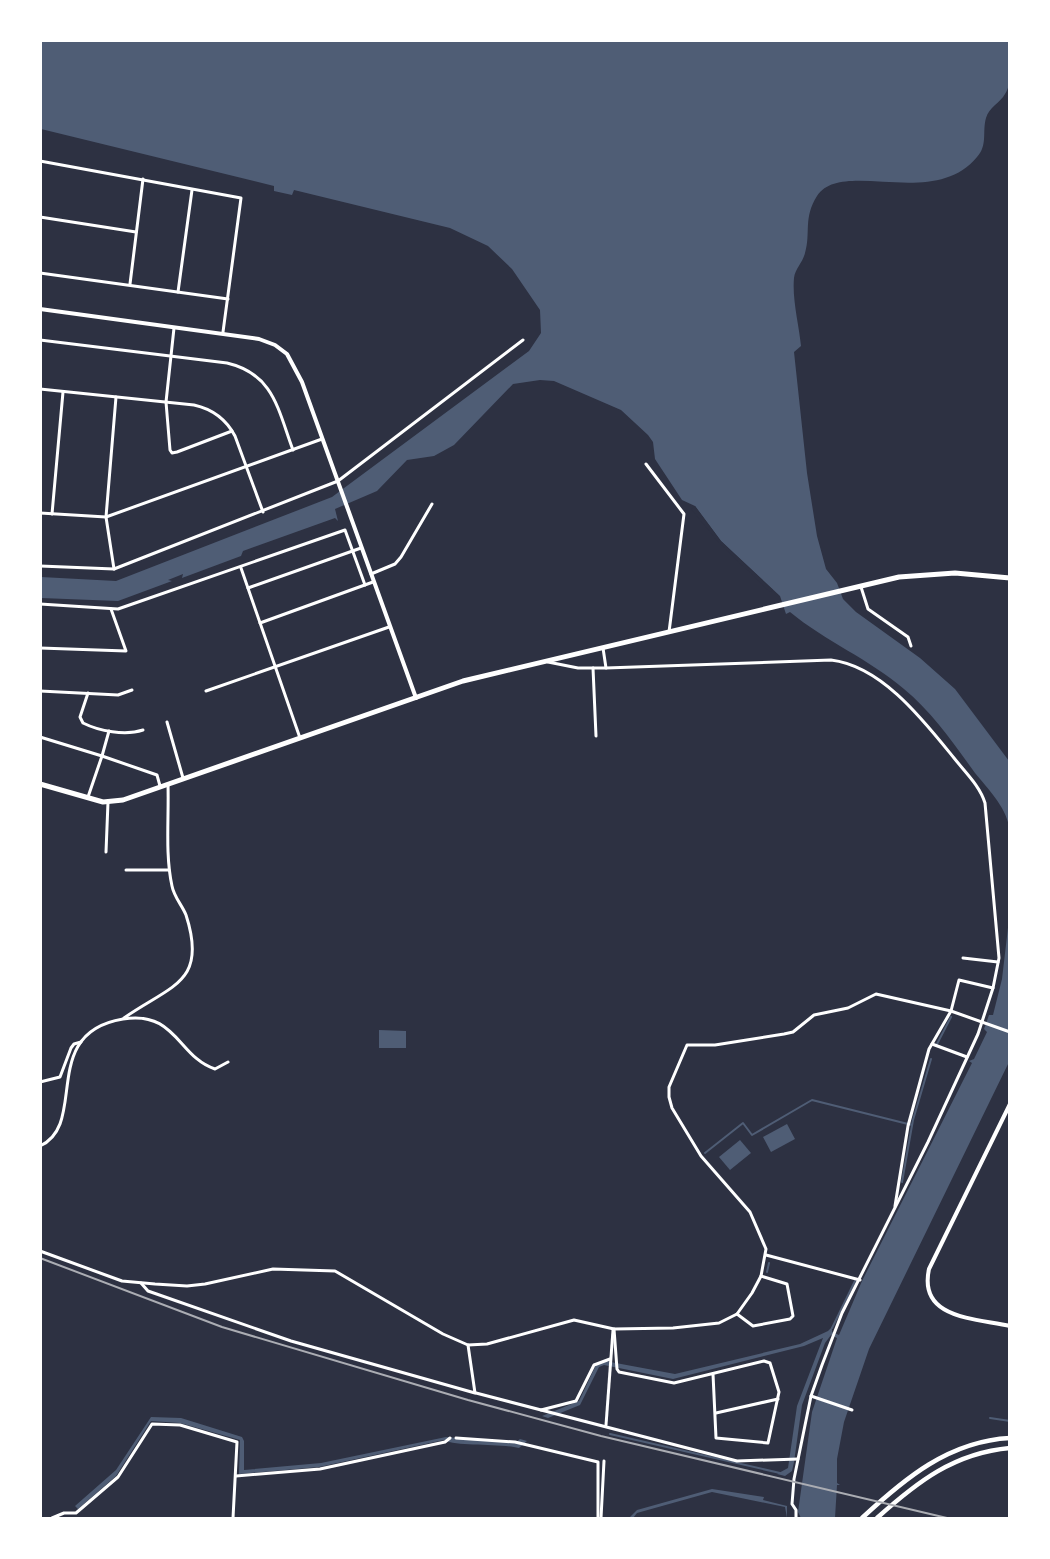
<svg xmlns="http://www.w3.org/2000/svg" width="1050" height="1559" viewBox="0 0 1050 1559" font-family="'Fira Sans',sans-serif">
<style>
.water{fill:#4f5d75}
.pier{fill:#2d3142}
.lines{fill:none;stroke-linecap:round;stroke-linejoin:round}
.stream{stroke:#4f5d75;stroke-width:2}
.minor{stroke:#fff;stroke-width:3}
.tertiary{stroke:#fff;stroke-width:4}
.secondary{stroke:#fff;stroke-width:4.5}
.trunk{stroke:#fff;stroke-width:5}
.rail{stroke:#abadb3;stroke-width:2}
</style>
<rect width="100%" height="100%" fill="#2d3142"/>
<!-- water -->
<g class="water">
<path d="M41 41H1009C1009 56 1014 80 1005 94 1000 103 989 107 986 118 982 132 988 145 977 157 934 210 842 158 817 196 803 218 811 233 805 253 803 262 795 269 794 278 792 299 799 325 801 346L794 352 807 473 817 536 826 569 837 583 843 599 856 612 920 658 955 689 1009 761V826C1005 806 988 789 975 773 954 744 932 712 904 689 869 659 825 641 790 612L786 614 780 596 721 541 695 506 682 500 655 459 653 442 648 435 621 410 554 381 540 380 513 384 454 445 434 456 407 460 377 491 335 509 338 521 335 518 243 551 241 556 182 578 183 574 168 580 172 581 118 601 41 598V577L116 581 332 497 529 351 541 333 540 310 512 269 488 246 450 228 294 190 292 195 274 191V186L41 129Z"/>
<polygon points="1009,919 1009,1062 869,1349 844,1422 837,1459 837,1483 840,1485 837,1485 835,1518 801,1518 798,1512 812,1412 837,1338 831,1335 825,1343 802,1405 794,1462 792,1471 785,1476 777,1474 788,1468 797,1406 823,1338 804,1346 673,1379 604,1365 599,1367 580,1405 548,1418 542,1416 579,1401 596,1365 605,1361 675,1374 800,1344 828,1331 832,1327 832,1332 839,1335 862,1281 972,1063 969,1061 974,1059 987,1032 984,1029 989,1015 993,1015 1002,979"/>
<polygon points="379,1030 406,1031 406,1048 379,1048"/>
<polygon points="787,1124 795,1139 771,1152 763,1137"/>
<polygon points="740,1140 751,1153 730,1170 719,1157"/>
<path d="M151 1417 181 1418 242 1437 244 1441V1470L321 1463 446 1437 515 1443 520 1439 527 1441 519 1448C499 1443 458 1447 444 1440L319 1467 239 1474 240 1440 180 1423 151 1421 116 1476 78 1509 75 1506 116 1470Z"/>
<polygon points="712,1489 764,1497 763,1500 787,1506 787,1518 785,1507 712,1492 637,1513 633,1518 629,1518 637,1510"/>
</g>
<!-- pier -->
<polygon class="pier" points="695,506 721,541 773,590 770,592 719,543 691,509"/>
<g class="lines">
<!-- stream -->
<g class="stream">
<polyline points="937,1044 951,1017"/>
<polyline points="705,1153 743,1123 752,1135 812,1100 912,1125"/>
<polyline points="902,1182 913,1120 931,1059"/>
<polyline points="767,1272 769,1263"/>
<polyline points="832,1328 855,1281"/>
<polyline points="990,1418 1010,1421"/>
<polyline points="610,1434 780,1473"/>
</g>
<!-- minor -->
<g class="minor">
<polyline points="40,161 241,198 223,332"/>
<polyline points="40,217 136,232"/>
<polyline points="40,273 228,299"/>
<polyline points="130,284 143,179"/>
<polyline points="178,292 192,190"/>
<polyline points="174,328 166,402 170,450 172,453 177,452 232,431"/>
<path d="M40 340 227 363C274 374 278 410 293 450"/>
<path d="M40 389 194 405C212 409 226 419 235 436L263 512"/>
<polyline points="646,464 684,514 669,632"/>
<polyline points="40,513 106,517 322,439"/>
<polyline points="52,514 63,392"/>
<polyline points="40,566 114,569 338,481 523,340"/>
<polyline points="241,568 300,738"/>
<polyline points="114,569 106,517 116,397"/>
<polyline points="371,574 395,564 401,557 432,504"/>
<polyline points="861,587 868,609 908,637 911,646"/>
<polyline points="248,588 361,548"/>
<polyline points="40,604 118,609 345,530 365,585"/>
<polyline points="260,623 373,582"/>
<polyline points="40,648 126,651 111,609"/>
<polyline points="548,662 578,668 606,668 603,648"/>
<polyline points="593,668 596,736"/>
<path d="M606 668 831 660C882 666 924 721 954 758 965 772 980 786 985 803L999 958 993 988 978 1034 928 1142 842 1313 822 1365 811 1396 794 1479 792 1504 796 1510V1518"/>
<polyline points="40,691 118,695 132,690"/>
<polyline points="206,691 389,627"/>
<path d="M88 693 80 717 83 723C99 731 125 736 143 730"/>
<polyline points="167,722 183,778"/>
<polyline points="109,731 102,756 157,775 160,786"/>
<polyline points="40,737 102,756 88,797"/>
<polyline points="106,852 108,802"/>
<polyline points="126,870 169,870"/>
<polyline points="963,958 998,962"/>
<path d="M124 1018C171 985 208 983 186 915 182 905 174 897 172 886 165 854 169 818 168 785"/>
<polyline points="932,1044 967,1057"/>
<polyline points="40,1082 60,1077 71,1048 74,1044 81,1042"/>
<path d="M40 1146C89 1124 38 1033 123 1019 176 1010 178 1057 215 1069L228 1062"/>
<polyline points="895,1206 908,1126 929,1049 951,1011 959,980 993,988"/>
<polyline points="40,1251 122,1281 155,1284 187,1286 205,1284 273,1269 335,1271 443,1334 468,1345 487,1344 574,1320 614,1329 673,1328 719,1323 737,1314 752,1293 761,1276 766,1249 750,1212 701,1156 672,1108 669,1097 669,1087 687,1045 715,1045 784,1034 793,1032 814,1015 848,1008 876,994 951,1011 1010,1032"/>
<polyline points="766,1255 860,1280"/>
<polyline points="141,1283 148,1291 291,1341 475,1393 468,1345"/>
<polyline points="737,1314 753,1326 790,1319 793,1316 787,1284 761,1276"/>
<polyline points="614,1329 617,1369 619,1372 674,1383 764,1361 770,1363 779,1392 768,1443 716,1438 713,1374"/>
<polyline points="476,1393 737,1461 798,1459"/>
<polyline points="811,1396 852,1410"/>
<polyline points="541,1410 576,1401 594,1365 610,1359"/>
<polyline points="716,1413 778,1399"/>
<polyline points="606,1425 613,1330"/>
<polyline points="456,1438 515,1442 598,1462 598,1518"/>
<polyline points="236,1476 320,1469 445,1442 450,1438"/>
<polyline points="52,1518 64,1513 76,1513 118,1477 152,1424 180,1425 237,1442 233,1518"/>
<polyline points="601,1518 604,1461"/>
</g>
<!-- tertiary -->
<g class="tertiary">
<polyline points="40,309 259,339 275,345 287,354 302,382 416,698"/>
<path d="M1010 1104 929 1269C918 1319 975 1318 1010 1326"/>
</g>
<!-- secondary -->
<g class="secondary">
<path d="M862 1518C904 1479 949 1441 1010 1438"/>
<path d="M877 1518C917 1482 954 1453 1010 1448"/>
</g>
<!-- trunk -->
<polyline class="trunk" points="40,784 103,802 123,800 463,681 899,577 955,573 1010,578"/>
<!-- rail -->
<polyline class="rail" points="40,1258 222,1327 468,1400 601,1436 947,1518"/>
</g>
<!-- border -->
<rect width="1050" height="1559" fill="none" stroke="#ffffff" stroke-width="84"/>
</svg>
